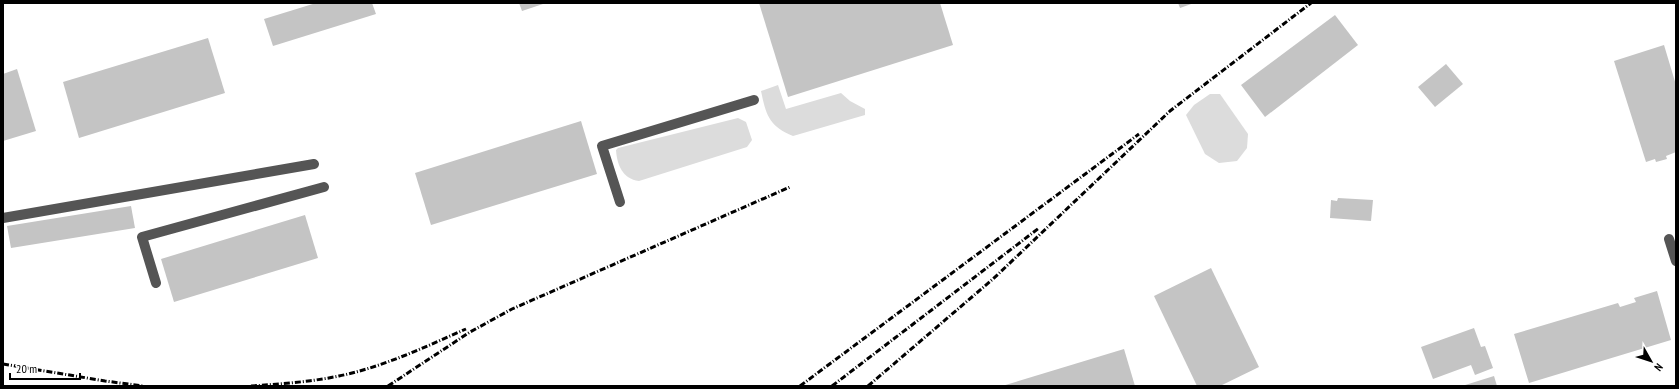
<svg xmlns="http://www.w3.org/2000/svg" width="1679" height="389" viewBox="0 0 1679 389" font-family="'PT Sans Narrow',sans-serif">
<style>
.green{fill:#dcdcdc}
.building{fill:#c4c4c4}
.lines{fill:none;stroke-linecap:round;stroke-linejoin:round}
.minor{stroke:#555;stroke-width:10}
.rail{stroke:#000;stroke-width:3;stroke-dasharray:6 2 1 2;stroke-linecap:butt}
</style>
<rect width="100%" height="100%" fill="#fff"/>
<!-- green -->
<g class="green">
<path d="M778 85 786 109 841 93 850 101 865 109V115L793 136C769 126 766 115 761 91Z"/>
<polygon points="1210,94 1220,94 1248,134 1247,148 1237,161 1219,163 1205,154 1186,115 1194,105"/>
<path d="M738 118 746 122 752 140 747 147 639 181C622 179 617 164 616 150L618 148Z"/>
</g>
<!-- building -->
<g class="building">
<polygon points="316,3 372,3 376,14 273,46 264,19"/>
<polygon points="519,3 546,3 522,11"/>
<polygon points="759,3 940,3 953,45 788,97"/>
<polygon points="1178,3 1194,3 1180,8"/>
<polygon points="1335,15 1358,45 1265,117 1241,85"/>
<polygon points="208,38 225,93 79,138 63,82"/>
<polygon points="1664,45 1676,85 1676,152 1666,156 1667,159 1656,162 1655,159 1646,162 1614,61"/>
<polygon points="1446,64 1463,84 1435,107 1418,87"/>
<polygon points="17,69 36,131 3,141 3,74"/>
<polygon points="581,121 597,174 431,225 415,173"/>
<polygon points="1338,198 1373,200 1371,221 1330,218 1331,200 1337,201"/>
<polygon points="131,206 135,228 11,248 7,226"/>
<polygon points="305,215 318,258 174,302 161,259"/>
<polygon points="1211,268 1259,367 1220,386 1197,386 1154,296"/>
<polygon points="1657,291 1671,340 1529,383 1514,334 1618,303 1620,307 1636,302 1634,298"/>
<polygon points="1474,328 1481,347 1485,346 1493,368 1475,375 1471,365 1433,379 1421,347"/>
<polygon points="1124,349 1135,386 1002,386"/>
<polygon points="1494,376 1497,386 1462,386"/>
</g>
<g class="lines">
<!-- minor -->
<g class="minor">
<polyline points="620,202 602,146 754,100"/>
<polyline points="3,218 314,164"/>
<polyline points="1669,239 1676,261"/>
<polyline points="156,283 142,237 324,187"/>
</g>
<!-- rail -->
<g class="rail">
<polyline points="3,364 105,381 143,386"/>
<path d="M251 386C280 384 310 382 339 376 383 367 425 347 466 329"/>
<polyline points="388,386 470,332 512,309 790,187"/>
<polyline points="800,386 1139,134"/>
<polyline points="832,386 1039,228"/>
<polyline points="868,386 993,279 1170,111 1311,3"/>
</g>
</g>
<!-- border -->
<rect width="1679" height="389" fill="none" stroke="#000000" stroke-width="8"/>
<!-- north arrow -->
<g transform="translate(1651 361) rotate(129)" stroke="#ffffff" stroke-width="3" paint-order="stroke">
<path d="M0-3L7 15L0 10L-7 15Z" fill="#000000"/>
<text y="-6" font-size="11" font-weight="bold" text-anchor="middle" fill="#000000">N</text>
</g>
<!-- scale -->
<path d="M10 373v6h70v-6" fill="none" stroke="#000000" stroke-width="2"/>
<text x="16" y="373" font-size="12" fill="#000000" stroke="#ffffff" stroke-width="3" paint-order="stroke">20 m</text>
</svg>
